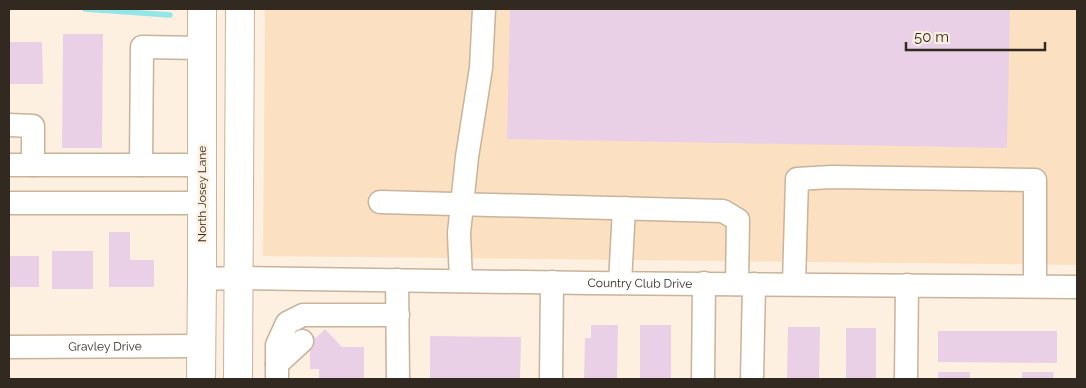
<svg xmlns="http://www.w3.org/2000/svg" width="1086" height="388" viewBox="0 0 1086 388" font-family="Raleway,sans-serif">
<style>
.built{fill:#fbe1c1}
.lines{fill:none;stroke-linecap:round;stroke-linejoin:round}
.stream{stroke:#93e6e8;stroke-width:5.5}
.building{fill:#ead0e6}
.minor-casing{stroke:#c8b39b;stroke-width:25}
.major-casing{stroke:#c8b39b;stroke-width:30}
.minor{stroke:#fff;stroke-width:22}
.major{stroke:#fff;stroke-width:28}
.labels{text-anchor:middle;stroke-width:5;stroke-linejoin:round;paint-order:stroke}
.street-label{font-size:12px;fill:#322a20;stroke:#fdf0e1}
</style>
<rect width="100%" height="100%" fill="#fdf0e1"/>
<!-- built -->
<polygon class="built" points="265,9 1077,9 1077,265 263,256"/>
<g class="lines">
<!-- stream -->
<polyline class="stream" points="85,9 170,15"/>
</g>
<!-- building -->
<g class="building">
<polygon points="510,9 1010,9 1007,148 507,139"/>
<polygon points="63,34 103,34 102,148 62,148"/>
<polygon points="9,42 42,42 43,84 9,84"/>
<polygon points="109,232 130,232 130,260 154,260 154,287 109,287"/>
<rect x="52" y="251" width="41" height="38"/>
<rect x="9" y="256" width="30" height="31"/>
<polygon points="591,325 618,325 617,379 584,379 585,338 591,338"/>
<rect x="640" y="325" width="31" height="54"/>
<polygon points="788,327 820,327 819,379 787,379"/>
<rect x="846" y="328" width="30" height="51"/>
<polygon points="325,329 342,347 364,347 364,379 319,379 319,369 310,369 310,350 300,339 308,330 316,338"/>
<polygon points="938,331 1057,331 1057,363 938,362"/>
<polygon points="430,336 521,337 520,379 430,379"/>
<rect x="938" y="372" width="32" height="7"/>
<polygon points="1022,372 1054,372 1053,379 1022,379"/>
</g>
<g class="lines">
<defs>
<g id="minor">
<polyline points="9,125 33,126 33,165"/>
<polyline points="9,165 202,165"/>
<polyline points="141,165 142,47 202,48"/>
<polyline points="380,202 723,211 738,220 737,284"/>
<polyline points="9,203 202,203"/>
<path id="s1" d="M202 279 238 278 588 283 1077 287"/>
<polyline points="397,280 398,379"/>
<polyline points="461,281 459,233 467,157 481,68 484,9"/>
<polyline points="620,283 624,208"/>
<polyline points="794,284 797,179 831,177 1035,180 1035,286"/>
<path id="s2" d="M9 347 201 346"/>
<polyline points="277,364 302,341"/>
<polyline points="277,379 277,345 287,323 303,315 398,315"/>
<polyline points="551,379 552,282"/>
<polyline points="703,379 704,283"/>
<polyline points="752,379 754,284"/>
<polyline points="906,379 907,285"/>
</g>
<g id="major">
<polyline points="201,379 202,279 202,9"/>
<polyline points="238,379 240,9"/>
</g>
</defs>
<!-- minor casing -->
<use href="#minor" class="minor-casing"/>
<!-- major casing -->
<use href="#major" class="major-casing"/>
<!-- minor -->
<use href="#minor" class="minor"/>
<!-- major -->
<use href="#major" class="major"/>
</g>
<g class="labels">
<!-- street labels -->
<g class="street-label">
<text transform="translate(202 194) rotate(-90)" y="4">North Josey Lane</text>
<text dy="4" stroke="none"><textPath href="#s1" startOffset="438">Country Club Drive</textPath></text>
<text dy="4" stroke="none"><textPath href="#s2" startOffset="96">Gravley Drive</textPath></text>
</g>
</g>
<!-- border -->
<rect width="1086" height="388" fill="none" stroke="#322a20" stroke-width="20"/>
<!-- scale -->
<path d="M906 42v8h139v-8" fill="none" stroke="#322a20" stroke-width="2.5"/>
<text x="914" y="42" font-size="15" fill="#322a20" stroke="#fdf0e1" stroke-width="4" paint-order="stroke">50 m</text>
</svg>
